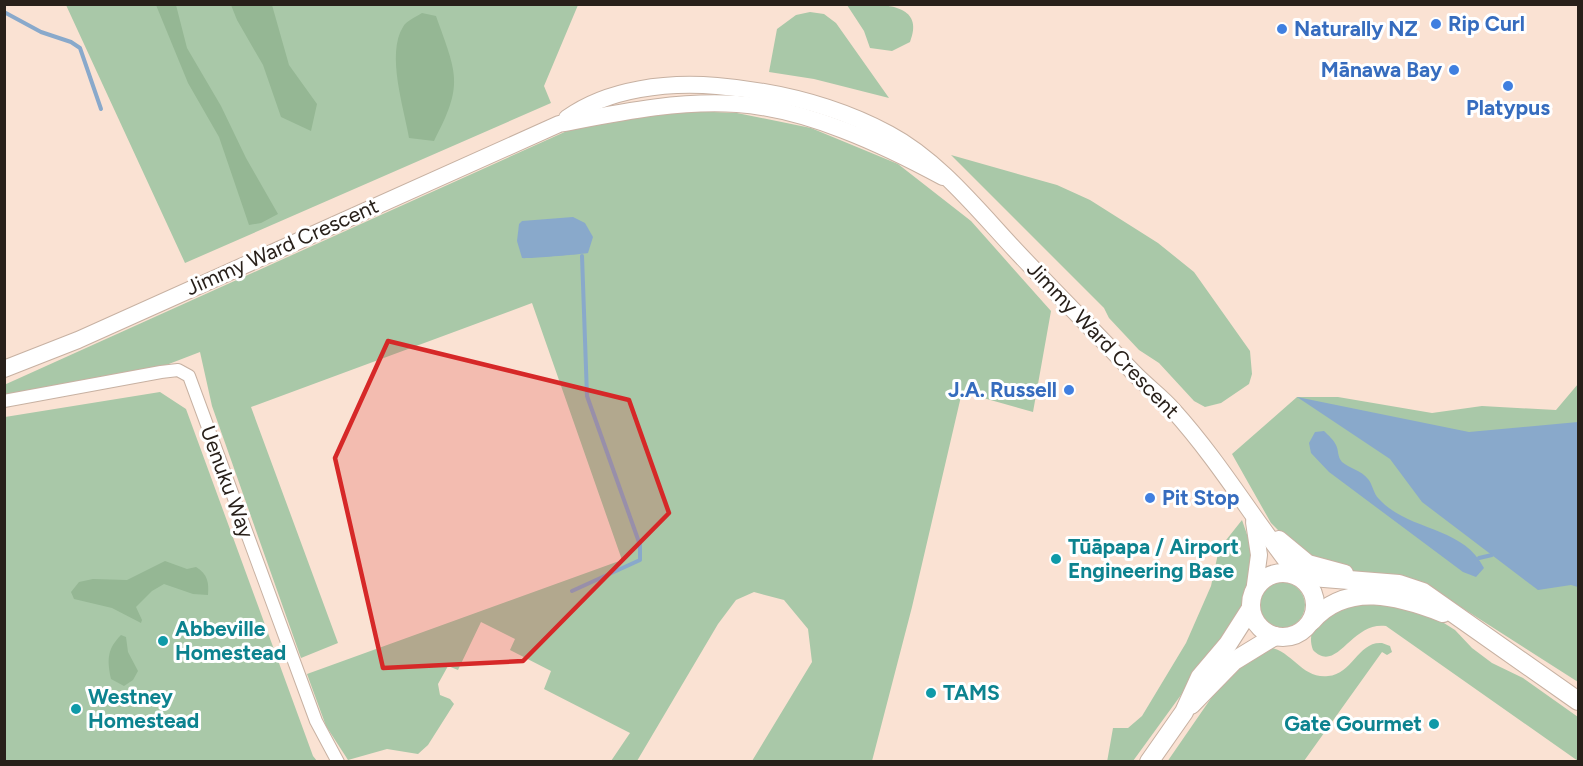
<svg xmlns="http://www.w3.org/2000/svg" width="1583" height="766" viewBox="0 0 1583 766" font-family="Figtree,sans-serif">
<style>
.green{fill:#a9c8a8}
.forest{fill:#95b794}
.water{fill:#89a9cb}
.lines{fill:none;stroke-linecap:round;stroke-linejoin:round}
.stream{stroke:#89a9cb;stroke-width:4}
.street-casing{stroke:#c7b1a2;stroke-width:14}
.secondary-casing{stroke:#c7b1a2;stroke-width:18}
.primary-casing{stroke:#c7b1a2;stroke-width:20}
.street{stroke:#fff;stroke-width:12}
.secondary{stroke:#fff;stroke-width:16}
.primary{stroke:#fff;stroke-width:18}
.marked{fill:#d62828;fill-opacity:0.2;stroke:#d62828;stroke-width:4.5;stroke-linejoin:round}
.shop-dot{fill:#3f7fe0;stroke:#fff;stroke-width:2}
.culture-dot{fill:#0f9aa8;stroke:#fff;stroke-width:2}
.labels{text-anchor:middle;stroke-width:6;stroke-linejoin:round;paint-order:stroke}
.shop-label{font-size:21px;font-weight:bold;fill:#366cbe;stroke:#fff;text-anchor:start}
.street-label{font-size:21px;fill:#28201a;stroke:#fff}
.culture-label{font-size:21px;font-weight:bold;fill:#0d838f;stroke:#fff;text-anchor:start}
</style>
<rect width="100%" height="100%" fill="#fae2d3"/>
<!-- green -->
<g class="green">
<polygon points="66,5 578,5 544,86 551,103 185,263"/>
<path d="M847 5C875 4 927 0 910 42L892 51 870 48 864 31Z"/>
<polygon points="810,12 824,14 836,23 889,98 814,79 769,72 777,29 796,15"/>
<polygon points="666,110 737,113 811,128 898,164 971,221 1051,311 1033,412 962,392 912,607 872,761 752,761 812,662 808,629 784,600 754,592 736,600 718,624 637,761 611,761 630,733 544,689 551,671 510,650 515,639 481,622 458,670 448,666 438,684 440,695 450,699 454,704 428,745 418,754 387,749 348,760 326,726 307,674 622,560 532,303 251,407 338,643 301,658 212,406 200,352 161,367 5,397 4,385 578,126"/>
<polygon points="951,155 1057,185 1090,200 1158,243 1194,272 1250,351 1252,374 1249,384 1221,403 1205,407 1194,401 1159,363 1139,350 1109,318 1104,308"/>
<polygon points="1578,384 1578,682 1442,595 1341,571 1303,555 1271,523 1232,454 1297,397 1338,397 1432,413 1482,406 1556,410"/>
<polygon points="160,392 186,409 313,756 317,761 5,762 5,417"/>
<polygon points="1242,520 1252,549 1250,580 1242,611 1133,761 1107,762 1113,728 1128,728 1142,716 1186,643 1211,586 1219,549"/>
<circle cx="1282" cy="605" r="23"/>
<path d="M1389 603 1436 618 1455 630 1472 648 1492 663 1523 678 1578 717V761L1386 626C1351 621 1337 675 1313 650 1306 631 1318 616 1335 608 1349 601 1374 604 1389 603Z"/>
<path d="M1382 643 1390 646 1392 652 1387 655 1382 652 1304 761 1167 762 1225 678 1267 647C1292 649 1301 679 1328 676 1353 674 1358 641 1382 643Z"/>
</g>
<!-- forest -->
<g class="forest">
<polygon points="156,5 176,5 187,48 221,106 246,158 278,214 261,223 249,225 219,137 188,83"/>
<polygon points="231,5 272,5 289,65 317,104 311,131 281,117 263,65 237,20"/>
<path d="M422 13 436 16C457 75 464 84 434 141L409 138C404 108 386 54 403 27 406 21 416 17 422 13Z"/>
<path d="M165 561 187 569 196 567C208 574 209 583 208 595L193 594 164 584 152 591 136 607 142 620 141 623 112 608 74 599 71 592 79 582 93 579 127 580Z"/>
<path d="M121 635 126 637 128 652 138 671 133 680 124 686 111 679C107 660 107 649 121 635Z"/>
</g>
<!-- water -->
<g class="water">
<path d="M573 217 585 223 593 237 588 253C585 254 525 259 522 258L517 241 519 224 522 221Z"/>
<polygon points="1297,397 1469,432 1578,422 1578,587 1571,585 1538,590 1422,502 1390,459"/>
<path d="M1324 431C1328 435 1334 440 1336 445 1339 451 1337 456 1342 462 1350 469 1361 470 1368 479 1373 485 1373 493 1379 499 1409 532 1462 525 1484 568L1476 577 1463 572 1329 472 1311 453 1309 443 1315 432Z"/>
</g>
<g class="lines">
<!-- stream -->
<g class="stream">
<polyline points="4,12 41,32 71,42 80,48 101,109"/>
<polyline points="1479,558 1492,555"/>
<polyline points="572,591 640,560 640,545 587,396 582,256"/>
</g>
<defs>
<polyline id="street" points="4,401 161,372 178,370 189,376 316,721 338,762"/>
<g id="secondary">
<path d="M567 118C609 88 668 82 717 86 776 91 837 106 889 134 940 161 981 214 1020 255 1057 294 1095 332 1132 371 1145 385 1161 396 1173 410 1220 462 1255 522 1298 576"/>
<path d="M4 369 78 340 559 124C617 113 677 100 737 104 807 109 882 144 943 177"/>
<polyline points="1279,539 1308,563 1345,573"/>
<polyline points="1254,592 1259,555 1254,522"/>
</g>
<g id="primary">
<circle cx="1283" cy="605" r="32"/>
<polyline points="1299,576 1399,584 1423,592 1578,701"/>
<path d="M1312 621C1347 581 1399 596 1443 613"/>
<polyline points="1191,705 1234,661 1275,636"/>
<polyline points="1149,762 1184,712 1200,677 1228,644 1251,608"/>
</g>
</defs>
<!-- street casing -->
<use href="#street" class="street-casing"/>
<!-- secondary casing -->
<use href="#secondary" class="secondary-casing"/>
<!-- primary casing -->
<use href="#primary" class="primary-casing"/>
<!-- street -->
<use href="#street" class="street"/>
<!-- secondary -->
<use href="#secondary" class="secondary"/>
<!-- primary -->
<use href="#primary" class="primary"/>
</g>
<!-- marked area -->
<path class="marked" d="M388 341 629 400 669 513 523 661 383 668 335 458Z"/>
<!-- markers -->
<g class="shop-dot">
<circle cx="1436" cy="24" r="6"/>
<circle cx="1282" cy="29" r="6"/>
<circle cx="1454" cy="70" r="6"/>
<circle cx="1508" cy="86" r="6"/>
<circle cx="1069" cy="390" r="6"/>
<circle cx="1150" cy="498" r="6"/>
</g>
<g class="culture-dot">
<circle cx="1056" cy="559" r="6"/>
<circle cx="163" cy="641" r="6"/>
<circle cx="931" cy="693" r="6"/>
<circle cx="76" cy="709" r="6"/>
<circle cx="1434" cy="724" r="6"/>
</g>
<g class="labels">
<!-- shop labels -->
<g class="shop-label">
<text x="1448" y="31">Rip Curl</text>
<text x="1294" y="36">Naturally NZ</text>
<text x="1442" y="77" text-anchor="end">Mānawa Bay</text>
<text x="1508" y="115" text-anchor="middle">Platypus</text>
<text x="1057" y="397" text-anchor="end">J.A. Russell</text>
<text x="1162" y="505">Pit Stop</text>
</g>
<!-- street labels -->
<g class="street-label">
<text transform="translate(282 247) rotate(-24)" y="7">Jimmy Ward Crescent</text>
<text transform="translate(1103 340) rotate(46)" y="7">Jimmy Ward Crescent</text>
<text transform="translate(227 482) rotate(70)" y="7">Uenuku Way</text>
</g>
<!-- culture labels -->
<g class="culture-label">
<text x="1068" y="554">Tūāpapa / Airport<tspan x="1068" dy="24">Engineering Base</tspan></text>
<text x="175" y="636">Abbeville<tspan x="175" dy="24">Homestead</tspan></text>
<text x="943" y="700">TAMS</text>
<text x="88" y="704">Westney<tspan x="88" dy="24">Homestead</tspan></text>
<text x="1422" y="731" text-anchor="end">Gate Gourmet</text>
</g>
</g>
<!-- border -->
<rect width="1583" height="766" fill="none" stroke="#28201a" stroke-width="12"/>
</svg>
